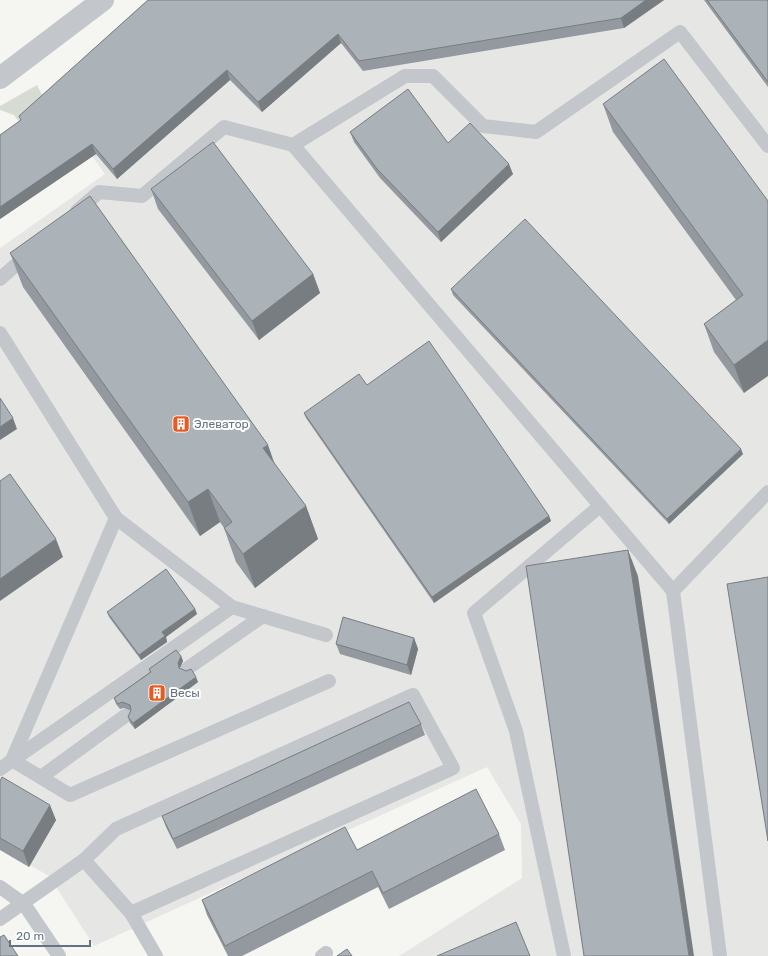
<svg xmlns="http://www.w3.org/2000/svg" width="768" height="956" viewBox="0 0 768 956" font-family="Rubik,sans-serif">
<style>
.built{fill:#e6e7e5}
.green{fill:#d6dcd3}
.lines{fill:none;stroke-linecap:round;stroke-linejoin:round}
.lane{stroke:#c3c6ca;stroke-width:14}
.street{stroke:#c3c6ca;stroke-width:22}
.wall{fill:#93999e}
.shaded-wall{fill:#787d81}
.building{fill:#abb2b8;stroke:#787d81}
.labels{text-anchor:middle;stroke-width:4;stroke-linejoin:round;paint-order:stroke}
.poi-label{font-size:12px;fill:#647383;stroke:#fff;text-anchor:start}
</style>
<rect width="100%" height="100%" fill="#f5f6f2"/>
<!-- built -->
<polygon class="built" points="161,0 758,0 768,14 768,956 399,956 522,878 521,824 487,767 94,946 49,876 0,848 0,248 105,174 51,100"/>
<!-- green -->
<polygon class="green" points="37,85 47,105 31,138 14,115 0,110 0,106"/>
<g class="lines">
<!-- lane -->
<g class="lane">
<polyline points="293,145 673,591 720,956"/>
<polyline points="77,211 99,192 142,196 224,127 293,145 405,76 433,76 483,126 536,132 680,32 768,146"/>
<polyline points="0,279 28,254"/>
<polyline points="0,333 116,518 232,607 326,635"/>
<polyline points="116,518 12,760 70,795 329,681"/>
<polyline points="673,591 768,492"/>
<polyline points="188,668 263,616"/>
<polyline points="0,769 232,607"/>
<polyline points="41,777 125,716"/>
<polyline points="84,860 131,913 156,956"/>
<polyline points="0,887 24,904 59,956"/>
<polyline points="0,919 84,860 116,829 413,695 453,768 131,913"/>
<polyline points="322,956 326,953"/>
<polyline points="564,956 516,731 474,613 600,506"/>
</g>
<!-- street -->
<polyline class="street" points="0,78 103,0"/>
</g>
<!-- wall -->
<g class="wall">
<polygon points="148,0 664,0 624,28 363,71 341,43 262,112 230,80 117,179 96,154 0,219 0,135 21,120 19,116"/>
<polygon points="704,0 767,0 768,2 768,87"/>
<polygon points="603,104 768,201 744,393 714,352 704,324 736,300 613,132"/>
<polygon points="350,132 448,143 513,174 441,242 380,178 354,142"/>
<polygon points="151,189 313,274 320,293 259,340 158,209"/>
<polygon points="10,253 274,464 306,506 318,539 255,588 236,562 224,528 220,522 200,536 23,287"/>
<polygon points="451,289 743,454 669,524 453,295"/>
<polygon points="304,413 549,516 551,521 434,603 306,418"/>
<polygon points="195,609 197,614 166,637 167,642 141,660 109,617 107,612"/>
<polygon points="414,638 418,649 411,675 340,654 336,644"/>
<polygon points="181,656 183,661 180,668 198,682 135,729 130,723 128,717 131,711 124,708 120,709 116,704 114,698 150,672 149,669"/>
<polygon points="421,724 425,735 177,849 166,827 162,816"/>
<polygon points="0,781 56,820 29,867 0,850"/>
<polygon points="499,834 505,850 389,909 378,887 242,956 228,956 207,915 202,900 357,850"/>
</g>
<!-- shaded-wall -->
<g class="shaded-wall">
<polygon points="646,0 664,0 624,28 621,18"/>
<polygon points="338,34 341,43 262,112 258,102"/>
<polygon points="227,70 230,80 117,179 113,169"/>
<polygon points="92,144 96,154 0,219 0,207"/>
<polygon points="509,164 513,174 441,242 438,232"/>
<polygon points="313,274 320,293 259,340 252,321"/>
<polygon points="768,340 768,376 744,393 734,365"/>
<polygon points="13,418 17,429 0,440 0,427"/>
<polygon points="268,445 280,479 263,448"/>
<polygon points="741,449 743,454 669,524 667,519"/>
<polygon points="208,489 220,522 200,536 188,502"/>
<polygon points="306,506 318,539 255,588 243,554"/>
<polygon points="549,516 551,521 434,603 432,597"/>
<polygon points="56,539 63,557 0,601 0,579"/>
<polygon points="628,550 638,576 694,956 689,956"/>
<polygon points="195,609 197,614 166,637 167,642 141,660 139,655 162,632"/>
<polygon points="414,638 418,649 411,675 407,665"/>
<polygon points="181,656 183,661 180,668 178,663"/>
<polygon points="196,677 198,682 135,729 133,723"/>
<polygon points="50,805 56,820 29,867 23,851"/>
</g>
<!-- building -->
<g class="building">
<polygon points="148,0 646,0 621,18 359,61 338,34 258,102 227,70 113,169 92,144 0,207 0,135 21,120 19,116"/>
<polygon points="707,0 767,0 768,2 768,82"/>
<polygon points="664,59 768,201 768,340 734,365 704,324 743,295 603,104"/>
<polygon points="408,89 448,143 470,123 509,164 438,232 377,169 350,132"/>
<polygon points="213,142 313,274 252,321 151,189"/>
<polygon points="90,196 268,445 263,448 306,506 243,554 224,528 232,522 208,489 188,502 10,253"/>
<polygon points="525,219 741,449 667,519 451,289"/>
<polygon points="429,341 549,516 432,597 304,413 359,374 367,385"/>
<polygon points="0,398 13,418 0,427"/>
<polygon points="10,474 56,539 0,579 0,481"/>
<polygon points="628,550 689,956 584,956 526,566"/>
<polygon points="166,569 195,609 162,632 165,636 139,655 107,612"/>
<polygon points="768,577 768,841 727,584"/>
<polygon points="343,617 414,638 407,665 336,644"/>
<polygon points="176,650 181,656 178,663 179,668 186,671 191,669 196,677 133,723 128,717 131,710 130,705 122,702 118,704 114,698 151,672 149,669"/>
<polygon points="409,702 421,724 173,839 162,816"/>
<polygon points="2,777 50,805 23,851 0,838 0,781"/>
<polygon points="476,789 499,834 383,893 372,871 225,946 202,900 345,827 357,850"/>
<polygon points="516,922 530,956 437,956"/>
<polygon points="4,935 18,956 0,956 0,937"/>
<polygon points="347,949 352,956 337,956"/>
</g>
<!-- icons -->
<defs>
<symbol id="building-square" viewBox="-11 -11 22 22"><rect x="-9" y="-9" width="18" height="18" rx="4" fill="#e65b22" stroke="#fff"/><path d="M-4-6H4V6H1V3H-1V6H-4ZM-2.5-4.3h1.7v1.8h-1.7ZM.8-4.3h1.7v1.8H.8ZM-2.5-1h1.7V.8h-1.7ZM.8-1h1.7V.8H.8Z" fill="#fff"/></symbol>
</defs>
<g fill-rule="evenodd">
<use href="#building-square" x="171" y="414" width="20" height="20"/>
<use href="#building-square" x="147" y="683" width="20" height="20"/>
</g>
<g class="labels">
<!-- poi labels -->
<g class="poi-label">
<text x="194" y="428">Элеватор</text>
<text x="170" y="697">Весы</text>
</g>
</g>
<!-- scale -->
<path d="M10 940v6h80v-6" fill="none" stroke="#647383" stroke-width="2"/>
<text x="16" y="940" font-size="12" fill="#647383" stroke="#ffffff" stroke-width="3" paint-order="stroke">20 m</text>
</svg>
